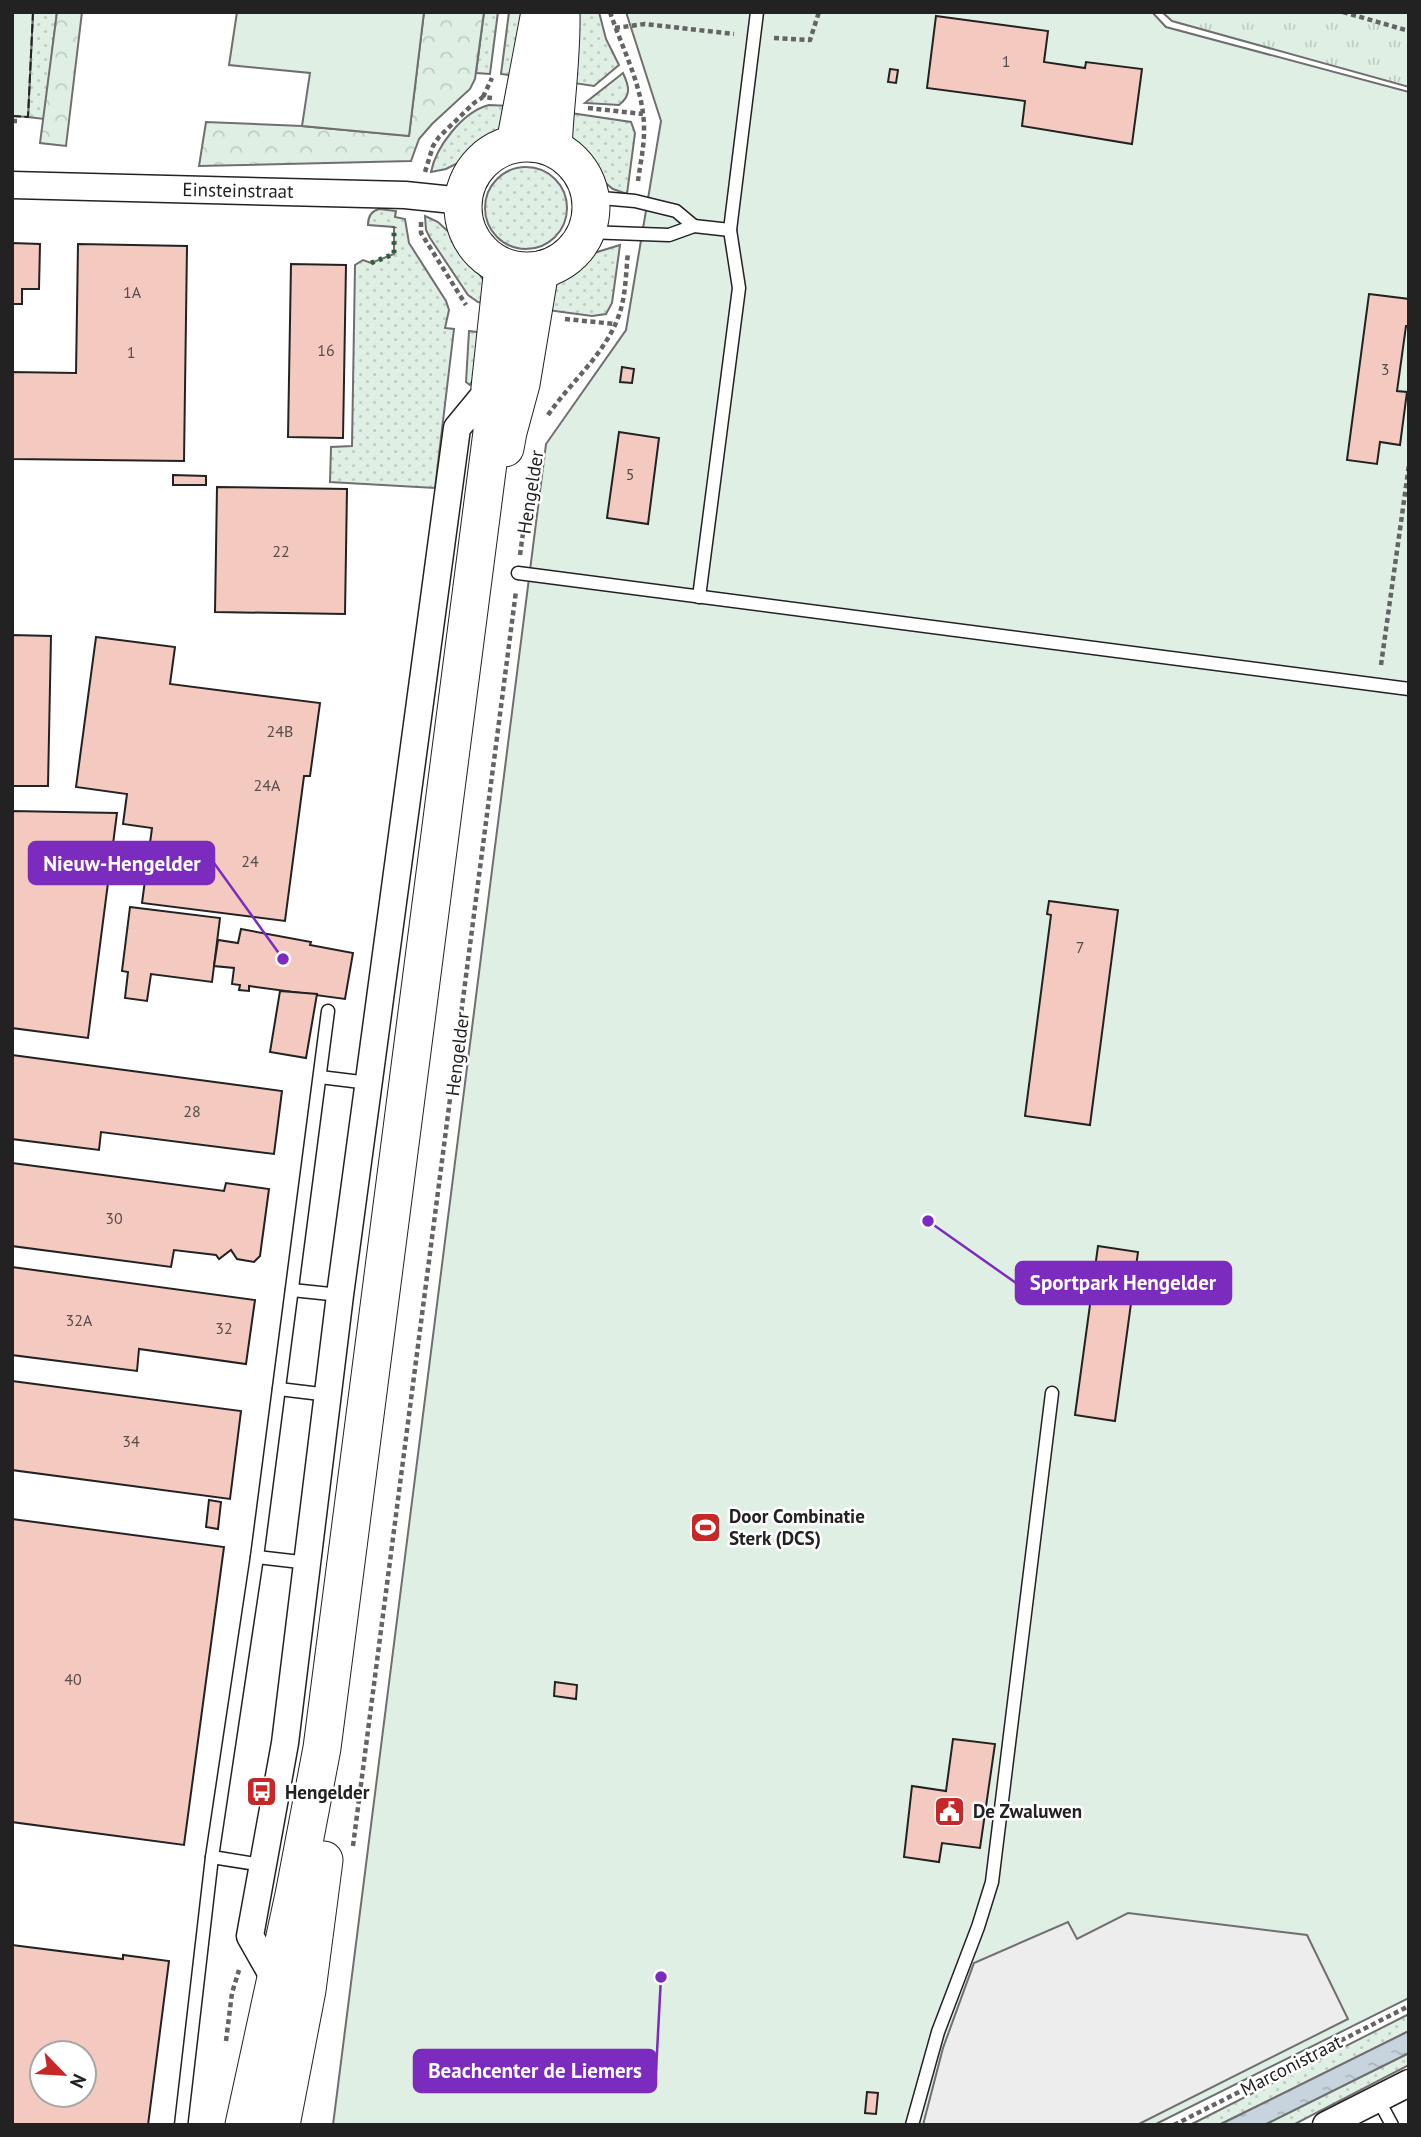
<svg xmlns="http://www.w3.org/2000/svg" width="1421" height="2137" viewBox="0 0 1421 2137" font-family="'PT Sans',sans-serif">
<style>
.grass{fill:url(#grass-dots);stroke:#6f6f6f;stroke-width:2}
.forest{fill:url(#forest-crowns);stroke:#6f6f6f;stroke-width:2}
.park{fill:url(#park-tufts);stroke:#6f6f6f;stroke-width:2}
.garden{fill:#e0efe3;stroke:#6f6f6f;stroke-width:2}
.parking{fill:#ededed;stroke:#6f6f6f;stroke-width:2}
.water{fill:url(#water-ripples);stroke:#6f6f6f;stroke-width:2}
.building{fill:#f3c9c0;stroke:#222;stroke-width:2;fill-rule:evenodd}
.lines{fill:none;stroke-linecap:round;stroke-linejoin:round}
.lane-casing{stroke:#222;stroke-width:15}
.street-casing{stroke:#222;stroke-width:29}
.secondary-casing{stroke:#222;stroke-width:39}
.path{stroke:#646464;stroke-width:4.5;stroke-dasharray:5 3.5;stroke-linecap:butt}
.lane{stroke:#fff;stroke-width:12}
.street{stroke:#fff;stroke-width:26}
.secondary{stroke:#fff;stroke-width:37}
.hedge{stroke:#2f5e38;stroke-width:5;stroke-dasharray:3.5 5;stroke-linecap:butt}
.fence{stroke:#222;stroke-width:2;stroke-dasharray:9 3.5;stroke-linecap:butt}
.labels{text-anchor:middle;stroke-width:5;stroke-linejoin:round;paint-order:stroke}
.number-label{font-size:16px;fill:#564c4a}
.street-label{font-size:19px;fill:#222;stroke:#fff}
.poi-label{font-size:19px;font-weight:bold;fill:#222;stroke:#fff;text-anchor:start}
.leader{fill:none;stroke:#7b2cbf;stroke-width:2.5}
.callout-dot{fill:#7b2cbf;stroke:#fff;stroke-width:2.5}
.callout{fill:#7b2cbf;stroke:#7b2cbf;stroke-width:2.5}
.callout-label{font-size:21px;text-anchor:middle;font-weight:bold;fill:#fff}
</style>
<defs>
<pattern id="grass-dots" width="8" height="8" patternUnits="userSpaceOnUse" patternTransform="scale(1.75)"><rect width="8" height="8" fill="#e0efe3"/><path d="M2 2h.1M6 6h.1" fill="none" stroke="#c0cdc2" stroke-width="1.8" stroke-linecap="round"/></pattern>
<pattern id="forest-crowns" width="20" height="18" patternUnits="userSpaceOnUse" patternTransform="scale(1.75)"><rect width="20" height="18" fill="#e0efe3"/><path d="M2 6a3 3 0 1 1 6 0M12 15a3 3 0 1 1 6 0" fill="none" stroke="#c0cdc2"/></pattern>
<pattern id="park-tufts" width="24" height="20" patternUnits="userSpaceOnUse" patternTransform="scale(1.75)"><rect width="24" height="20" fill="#e0efe3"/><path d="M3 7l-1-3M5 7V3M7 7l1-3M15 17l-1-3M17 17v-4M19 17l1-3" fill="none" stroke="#c0cdc2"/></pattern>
<pattern id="water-ripples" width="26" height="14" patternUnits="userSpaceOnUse" patternTransform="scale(1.75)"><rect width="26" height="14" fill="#c7d3dd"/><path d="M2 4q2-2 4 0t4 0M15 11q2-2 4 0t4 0" fill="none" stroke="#abb5bd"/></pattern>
</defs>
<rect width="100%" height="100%" fill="#fff"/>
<!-- grass -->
<g class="grass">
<polygon points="33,12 57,12 44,119 28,117"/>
<polygon points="484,12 498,12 490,74 476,73"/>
<polygon points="509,12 529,12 517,76 501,74"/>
<polygon points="569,12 599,12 606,39 619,65 594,86 567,82"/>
<path d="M623 73C629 86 632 95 619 105L585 103Z"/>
<path d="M489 105 512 106 500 130 458 163 446 169 431 172C436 147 462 112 489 105Z"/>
<polygon points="564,112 631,122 635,133 627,194 613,189 603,181 588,158 573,142"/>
<circle cx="526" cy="208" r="41"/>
<path d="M379 209 396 211 395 217 405 219 409 243 446 301 449 310 445 328 454 329 435 488 330 482 331 447 352 446 355 265 363 260 371 263 394 254V227L368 225C368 217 371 211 379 209Z"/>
<polygon points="425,216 438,222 454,237 484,281 489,304 478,302 468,295 430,238 426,230"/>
<polygon points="620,245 612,303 606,314 592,316 540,309 554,284 559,279 594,253"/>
<polygon points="469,331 486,333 481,364 470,385 466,382"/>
<polygon points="1409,2014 1409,2031 1219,2125 1190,2125"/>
<polygon points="1409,2053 1409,2065 1293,2125 1264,2125"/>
</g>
<!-- forest -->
<g class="forest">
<polygon points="57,12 82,12 66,146 40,143"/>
<polygon points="424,12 484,12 475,79 470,89 432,124 419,139 411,161 199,166 206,122 302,126 409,136"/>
</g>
<!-- park -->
<polygon class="park" points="1162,12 1409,12 1409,87 1172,21"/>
<!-- garden -->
<g class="garden">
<polygon points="12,12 33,12 28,117 12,116"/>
<polygon points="237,12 424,12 409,136 302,126 310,73 229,65"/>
<polygon points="626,12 1152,12 1166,27 1409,92 1409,1998 1154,2125 333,2125 546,444 626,330 661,121"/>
</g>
<!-- parking -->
<polygon class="parking" points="1128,1913 1307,1935 1348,2019 1137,2125 923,2125 943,2048 974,1963 1068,1922 1077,1939"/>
<!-- water -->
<polygon class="water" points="1409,2031 1409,2053 1264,2125 1219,2125"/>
<!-- building -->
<g class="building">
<polygon points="936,16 1048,31 1044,62 1085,68 1086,62 1142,69 1132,144 1022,126 1025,101 927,88"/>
<polygon points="890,69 898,70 896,83 888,82"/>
<polygon points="12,243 40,244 39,289 22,289 22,304 12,304"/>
<polygon points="78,244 187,246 184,461 12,459 12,372 76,373"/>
<polygon points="291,264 346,265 343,438 288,437"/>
<polygon points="1369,294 1409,299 1409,326 1406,326 1397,391 1407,392 1400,445 1380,442 1377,464 1347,460"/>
<polygon points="622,367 634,369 632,383 620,382"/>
<polygon points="619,432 659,438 648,524 607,518"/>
<polygon points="173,475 206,476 206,485 173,485"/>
<polygon points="217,487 347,489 345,614 215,612"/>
<polygon points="12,635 51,636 48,786 12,786"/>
<polygon points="96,637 175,647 170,684 320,703 310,776 304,776 285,921 142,903 152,828 123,824 127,794 76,787"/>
<polygon points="12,811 117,813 88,1038 12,1028"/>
<polygon points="1049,901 1118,910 1090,1125 1025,1116 1051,915 1047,914"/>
<polygon points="130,907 220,918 212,982 151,974 147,1001 125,998 128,972 122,971"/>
<polygon points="241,929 311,942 310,945 353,953 345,999 249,986 249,991 239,990 240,985 232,984 234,968 214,966 218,940 238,943"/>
<polygon points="280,991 317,994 306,1058 270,1052"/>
<polygon points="12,1055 282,1091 274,1154 101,1132 99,1150 12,1139"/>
<polygon points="12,1163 224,1191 226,1183 269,1189 260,1256 254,1262 237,1259 231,1250 219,1259 216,1255 174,1250 171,1267 12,1246"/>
<polygon points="1098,1246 1138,1252 1115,1421 1075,1415"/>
<polygon points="12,1267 255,1300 246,1364 139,1349 137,1371 12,1355"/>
<polygon points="12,1381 241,1411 230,1499 12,1470"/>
<polygon points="209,1500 221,1502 218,1529 206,1527"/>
<polygon points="12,1519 224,1547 184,1845 12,1822"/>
<polygon points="555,1682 577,1685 576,1699 554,1696"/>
<polygon points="953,1739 995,1744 980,1848 942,1843 939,1862 904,1857 912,1786 946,1791"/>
<path d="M12 1945 123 1959V1955L169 1961 148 2125H12ZM42 2053H84V2095H42Z"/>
<polygon points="867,2092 878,2093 876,2114 865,2113"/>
</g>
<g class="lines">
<defs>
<g id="lane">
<polyline points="590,197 635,201 676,211 694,226"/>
<polyline points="586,232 669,235 694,226 730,230"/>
<polyline points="518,573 1409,689"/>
<polyline points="699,597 739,288 730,230 757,12"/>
<polyline points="320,1077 369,1083"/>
<polyline points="292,1290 340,1295"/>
<polyline points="279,1389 329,1395"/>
<polyline points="257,1557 309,1563"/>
<polyline points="212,1857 262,1865"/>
<polyline points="1378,2099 1392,2125"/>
<polyline points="181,2125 212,1857 257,1557 328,1011"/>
<polyline points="912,2125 938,2032 978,1927 992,1882 1052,1393"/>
</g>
<g id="street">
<polyline points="12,185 405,195 463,201"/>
<polyline points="275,1980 250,1936 285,1743 340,1295 457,428 490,388"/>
<polyline points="1326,2125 1409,2083"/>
</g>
<g id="secondary">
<circle cx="527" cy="207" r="64"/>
<polyline points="515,144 540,12"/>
<path d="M553 148C555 103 562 58 561 12"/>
<polyline points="505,448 508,432 521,384 540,270"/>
<polyline points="244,2125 294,1895 322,1748 492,432 490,388 503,267"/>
<polyline points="281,2125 307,1990 324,1860"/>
</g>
</defs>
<!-- lane casing -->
<use href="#lane" class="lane-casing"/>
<!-- street casing -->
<use href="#street" class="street-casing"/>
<!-- secondary casing -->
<use href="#secondary" class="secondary-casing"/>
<!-- path -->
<g class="path">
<path d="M610 12C623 51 645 90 644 132 644 148 640 165 638 181"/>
<polyline points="1343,12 1409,31"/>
<polyline points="615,28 645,24 734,34"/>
<polyline points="774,38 810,40 819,12"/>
<polyline points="483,97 492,78"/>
<polyline points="588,108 643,114"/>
<polyline points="12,121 17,121"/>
<polyline points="425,172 433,146 439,137 474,103 483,97 492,98"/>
<polyline points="421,222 421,233 466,305"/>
<polyline points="565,319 615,324"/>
<path d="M548 415C572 380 607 353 620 312 626 293 626 271 628 252"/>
<polyline points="520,555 532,466"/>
<polyline points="1381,665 1409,465"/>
<polyline points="353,1846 516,591"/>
<polyline points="226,2041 232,1993 239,1970"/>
<polyline points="1174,2125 1409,2006"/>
</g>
<!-- lane -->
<use href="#lane" class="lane"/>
<!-- street -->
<use href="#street" class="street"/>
<!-- secondary -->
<use href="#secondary" class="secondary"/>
<!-- hedge -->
<polyline class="hedge" points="371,263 394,254 394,227"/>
<!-- fence -->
<polyline class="fence" points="12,116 28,117 33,12"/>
</g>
<!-- icons -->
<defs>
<symbol id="stadium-square" viewBox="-11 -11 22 22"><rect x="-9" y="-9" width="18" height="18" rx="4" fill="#c62828" stroke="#fff"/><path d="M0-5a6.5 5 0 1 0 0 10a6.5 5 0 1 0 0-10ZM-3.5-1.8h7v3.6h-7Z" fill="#fff"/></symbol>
<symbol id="bus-square" viewBox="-11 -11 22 22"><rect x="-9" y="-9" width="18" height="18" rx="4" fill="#c62828" stroke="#fff"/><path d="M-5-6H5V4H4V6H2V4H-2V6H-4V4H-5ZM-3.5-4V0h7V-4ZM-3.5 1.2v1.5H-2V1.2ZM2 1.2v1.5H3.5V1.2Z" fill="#fff"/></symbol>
<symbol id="civic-square" viewBox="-11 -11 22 22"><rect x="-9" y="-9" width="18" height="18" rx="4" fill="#c62828" stroke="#fff"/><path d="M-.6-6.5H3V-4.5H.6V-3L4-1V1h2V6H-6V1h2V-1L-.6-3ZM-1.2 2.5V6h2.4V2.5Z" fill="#fff"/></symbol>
</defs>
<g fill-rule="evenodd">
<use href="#stadium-square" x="688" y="1510" width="35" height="35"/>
<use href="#bus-square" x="244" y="1774" width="35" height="35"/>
<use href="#civic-square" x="932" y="1794" width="35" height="35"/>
</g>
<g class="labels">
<!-- number labels -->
<g class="number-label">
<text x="1006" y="67">1</text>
<text x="132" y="298">1A</text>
<text x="326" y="356">16</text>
<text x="131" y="358">1</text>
<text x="1385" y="375">3</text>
<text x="630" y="480">5</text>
<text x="281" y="557">22</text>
<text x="280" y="737">24B</text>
<text x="267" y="791">24A</text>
<text x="250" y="867">24</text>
<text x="1080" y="953">7</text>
<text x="192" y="1117">28</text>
<text x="114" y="1224">30</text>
<text x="79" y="1326">32A</text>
<text x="224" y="1334">32</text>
<text x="131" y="1447">34</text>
<text x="73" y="1685">40</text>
</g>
<!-- street labels -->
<g class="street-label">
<text transform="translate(238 190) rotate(1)" y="7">Einsteinstraat</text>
<text transform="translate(530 492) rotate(-81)" y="7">Hengelder</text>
<text transform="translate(457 1054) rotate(-83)" y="7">Hengelder</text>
<text transform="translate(1291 2065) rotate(-27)" y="7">Marconistraat</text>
</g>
<!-- poi labels -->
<g class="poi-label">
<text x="729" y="1523">Door Combinatie<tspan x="729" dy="22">Sterk (DCS)</tspan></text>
<text x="285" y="1799">Hengelder</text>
<text x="973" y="1818">De Zwaluwen</text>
</g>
</g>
<!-- callouts -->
<path class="leader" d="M283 959L214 863M928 1221L1016 1283M661 1977L656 2071"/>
<g class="callout-dot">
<circle cx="283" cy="959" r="7"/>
<circle cx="928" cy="1221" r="7"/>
<circle cx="661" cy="1977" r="7"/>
</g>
<g class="callout">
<rect x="29" y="842" width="185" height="42" rx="7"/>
<rect x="1016" y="1262" width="215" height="42" rx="7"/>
<rect x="414" y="2050" width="242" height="42" rx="7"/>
</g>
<g class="callout-label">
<text x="122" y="871">Nieuw-Hengelder</text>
<text x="1123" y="1290">Sportpark Hengelder</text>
<text x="535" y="2078">Beachcenter de Liemers</text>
</g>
<!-- border -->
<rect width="1421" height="2137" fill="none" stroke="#222222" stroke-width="28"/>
<!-- north arrow -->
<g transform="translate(63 2074) rotate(115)"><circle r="33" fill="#ffffff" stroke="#a7a7a7" stroke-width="2"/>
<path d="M0-5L12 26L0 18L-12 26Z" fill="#c62828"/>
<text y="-10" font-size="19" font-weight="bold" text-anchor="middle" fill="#222222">N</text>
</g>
</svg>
